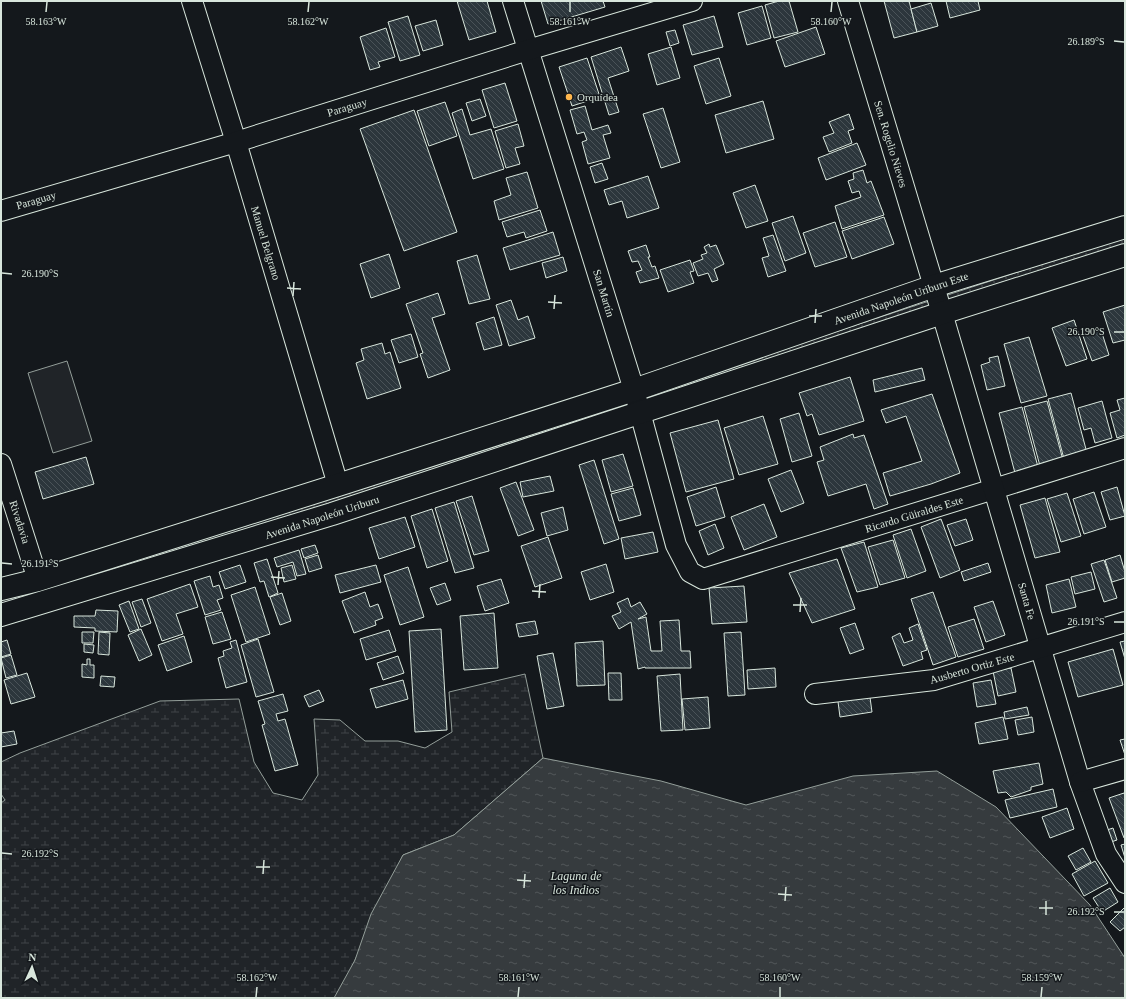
<svg xmlns="http://www.w3.org/2000/svg" width="1126" height="999" viewBox="0 0 1126 999" font-family="'Times New Roman',serif">
<style>
.grass{fill:url(#grass-dots);stroke:#939e99}
.wetland{fill:url(#wetland-marsh);stroke:#939e99}
.pitch{fill:#202428;stroke:#939e99}
.water{fill:url(#water-ripples);stroke:#939e99}
.building{fill:url(#building-back-hatch);stroke:#d8e6dc}
.lines{fill:none;stroke-linecap:round;stroke-linejoin:round}
.minor-casing{stroke:#d8e6dc;stroke-width:22}
.major-casing{stroke:#d8e6dc;stroke-width:24}
.minor{stroke:#14181c;stroke-width:20}
.major{stroke:#14181c;stroke-width:22}
.ticks{fill:none;stroke:#d8e6dc;stroke-width:1.5}
.poi-dot{fill:#ffb74d;stroke:#14181c;stroke-width:1.5}
.labels{text-anchor:middle;stroke-width:3;stroke-linejoin:round;paint-order:stroke}
.poi-label{font-size:11px;fill:#d8e6dc;stroke:#14181c;text-anchor:start}
.street-label{font-size:11px;fill:#d8e6dc;stroke:#14181c}
.water-label{font-size:12px;font-style:italic;fill:#d8e6dc;stroke:#14181c}
.ticks-label{font-size:10px;text-anchor:middle;fill:#d8e6dc;stroke:#14181c;stroke-width:3;stroke-linejoin:round;paint-order:stroke}
</style>
<defs>
<pattern id="grass-dots" width="8" height="8" patternUnits="userSpaceOnUse"><rect width="8" height="8" fill="#202428"/><path d="M2 2h.1M6 6h.1" fill="none" stroke="#404447" stroke-width="1.8" stroke-linecap="round"/></pattern>
<pattern id="wetland-marsh" width="20" height="14" patternUnits="userSpaceOnUse"><rect width="20" height="14" fill="#202428"/><path d="M1 5h8M5 5V1M11 12h8M15 12V8" fill="none" stroke="#404447"/></pattern>
<pattern id="water-ripples" width="26" height="14" patternUnits="userSpaceOnUse"><rect width="26" height="14" fill="#363b3e"/><path d="M2 4q2-2 4 0t4 0M15 11q2-2 4 0t4 0" fill="none" stroke="#525759"/></pattern>
<pattern id="building-back-hatch" width="6" height="6" patternUnits="userSpaceOnUse"><rect width="6" height="6" fill="#2c363c"/><path d="M-1 5l2 2M0 0l6 6M5-1l2 2" fill="none" stroke="#4a5358"/></pattern>
</defs>
<rect width="100%" height="100%" fill="#14181c"/>
<!-- grass -->
<polygon class="grass" points="1125,237 1125,247 240,535 1,607 1,598 238,527"/>
<!-- wetland -->
<polygon class="wetland" points="525,674 543,758 454,835 403,855 355,960 342,998 1,998 1,803 5,800 1,794 1,762 20,753 160,701 239,699 254,762 273,793 302,800 318,775 314,719 340,720 365,741 398,741 425,748 452,732 449,692"/>
<!-- pitch -->
<polygon class="pitch" points="67,361 92,441 53,453 28,373"/>
<!-- water -->
<polygon class="water" points="543,758 661,781 746,805 853,776 937,771 996,807 1090,905 1125,958 1125,998 334,998 355,960 371,914 403,855 454,835"/>
<!-- building -->
<g class="building">
<polygon points="457,1 487,1 496,32 469,40"/>
<polygon points="541,1 603,1 605,7 548,24"/>
<polygon points="779,1 789,1 798,32 774,38 765,5"/>
<polygon points="884,1 909,1 917,32 894,38"/>
<polygon points="946,1 978,1 980,10 950,18"/>
<polygon points="931,3 938,26 917,32 911,9"/>
<polygon points="762,6 771,38 747,45 738,13"/>
<polygon points="408,16 420,55 400,61 388,22"/>
<polygon points="714,16 723,47 692,55 683,25"/>
<polygon points="436,20 443,45 423,51 415,26"/>
<polygon points="816,27 825,54 785,67 776,41"/>
<polygon points="386,28 395,57 378,62 380,67 370,70 360,37"/>
<polygon points="675,30 679,43 670,46 666,32"/>
<polygon points="621,47 629,71 608,78 619,112 609,115 591,57"/>
<polygon points="671,47 680,78 657,85 648,54"/>
<polygon points="587,58 600,97 572,106 559,67"/>
<polygon points="719,58 731,96 706,104 694,66"/>
<polygon points="505,83 517,121 494,128 482,90"/>
<polygon points="480,99 486,116 472,121 466,103"/>
<polygon points="763,101 774,139 726,153 715,115"/>
<polygon points="445,102 457,136 429,146 417,111"/>
<polygon points="585,106 592,130 608,125 611,133 603,135 610,158 588,164 582,142 587,140 584,132 577,134 570,110"/>
<polygon points="663,108 680,162 661,168 643,114"/>
<polygon points="462,109 470,135 491,129 504,169 473,179 452,113"/>
<polygon points="414,110 457,232 404,251 360,129"/>
<polygon points="849,114 854,129 848,131 852,143 829,152 823,137 834,133 829,122"/>
<polygon points="518,124 524,146 515,148 520,164 506,168 495,131"/>
<polygon points="857,143 866,165 826,180 818,158"/>
<polygon points="602,163 608,179 595,183 590,167"/>
<polygon points="863,170 867,183 871,181 884,215 842,229 835,206 861,197 859,191 852,193 848,181 854,179 853,173"/>
<polygon points="527,172 538,208 499,220 494,201 511,195 506,178"/>
<polygon points="648,176 659,208 627,218 622,201 609,205 604,190"/>
<polygon points="755,185 768,221 746,228 733,193"/>
<polygon points="540,210 547,231 526,238 524,232 507,237 502,222"/>
<polygon points="793,216 806,253 785,261 772,223"/>
<polygon points="884,217 894,244 852,259 842,231"/>
<polygon points="835,222 847,257 815,267 803,233"/>
<polygon points="553,232 560,255 510,270 503,248"/>
<polygon points="773,235 786,271 768,277 762,258 769,256 763,238"/>
<polygon points="709,244 710,247 716,245 724,264 714,269 718,280 712,282 708,273 698,276 693,263 703,259 701,255 707,253 704,247"/>
<polygon points="646,245 650,257 648,257 652,267 655,266 659,278 640,283 636,272 642,270 638,261 632,262 628,251"/>
<polygon points="389,254 400,288 371,298 360,264"/>
<polygon points="477,255 490,299 469,304 457,261"/>
<polygon points="563,257 567,271 546,278 542,263"/>
<polygon points="690,260 694,271 690,272 694,283 668,292 660,270"/>
<polygon points="438,293 445,314 432,318 450,370 428,378 420,354 423,353 406,304"/>
<polygon points="511,300 518,320 528,316 535,338 509,346 496,305"/>
<polygon points="1125,305 1125,340 1113,343 1103,312"/>
<polygon points="494,317 502,345 484,350 476,323"/>
<polygon points="1074,320 1087,359 1066,366 1052,328"/>
<polygon points="1101,330 1109,355 1092,361 1083,336"/>
<polygon points="411,334 418,357 399,363 391,340"/>
<polygon points="1029,337 1047,396 1021,403 1004,344"/>
<polygon points="382,343 385,354 390,352 401,388 367,399 356,363 364,360 361,349"/>
<polygon points="998,356 1005,386 987,390 981,365 990,362 989,358"/>
<polygon points="922,368 925,380 875,392 873,380"/>
<polygon points="850,377 864,421 819,435 812,414 807,416 799,393"/>
<polygon points="1071,393 1087,453 1064,459 1048,399"/>
<polygon points="932,394 960,473 931,484 890,496 883,473 922,461 906,416 886,423 881,410"/>
<polygon points="1125,398 1125,435 1117,438 1110,413 1120,410 1117,400"/>
<polygon points="1047,401 1063,460 1040,466 1024,407"/>
<polygon points="1102,401 1112,438 1095,443 1091,428 1084,430 1078,408"/>
<polygon points="1022,407 1038,467 1015,473 999,413"/>
<polygon points="799,413 812,456 792,462 780,419"/>
<polygon points="763,416 778,464 739,475 724,428"/>
<polygon points="718,420 734,479 686,492 670,433"/>
<polygon points="853,434 854,438 864,435 888,504 874,509 866,484 828,496 817,462 824,460 820,447"/>
<polygon points="623,454 633,486 611,492 602,460"/>
<polygon points="86,457 94,484 43,499 35,472"/>
<polygon points="594,460 619,539 604,544 579,465"/>
<polygon points="791,470 804,503 781,512 768,479"/>
<polygon points="550,476 554,491 523,497 520,482"/>
<polygon points="516,482 534,530 518,536 500,488"/>
<polygon points="716,487 725,517 696,526 687,497"/>
<polygon points="1117,487 1125,516 1110,520 1101,492"/>
<polygon points="633,488 641,515 619,521 611,494"/>
<polygon points="1094,492 1106,527 1084,534 1073,499"/>
<polygon points="1067,493 1081,536 1061,542 1047,499"/>
<polygon points="472,496 489,551 474,555 456,501"/>
<polygon points="1045,498 1060,552 1035,558 1020,505"/>
<polygon points="454,502 474,568 455,573 435,508"/>
<polygon points="764,504 777,537 744,550 731,517"/>
<polygon points="563,507 568,530 547,536 541,513"/>
<polygon points="432,509 448,561 427,568 411,516"/>
<polygon points="405,517 415,547 379,559 369,528"/>
<polygon points="941,519 960,570 940,578 921,527"/>
<polygon points="966,519 973,540 955,546 947,525"/>
<polygon points="715,524 724,548 708,555 699,531"/>
<polygon points="911,529 926,571 907,578 893,535"/>
<polygon points="653,532 658,552 625,559 621,538"/>
<polygon points="548,537 562,578 535,587 521,546"/>
<polygon points="893,540 905,578 880,585 868,547"/>
<polygon points="864,542 878,587 857,592 841,548"/>
<polygon points="315,545 318,553 304,558 301,549"/>
<polygon points="299,550 306,574 297,576 293,562 277,567 274,558"/>
<polygon points="318,555 322,568 309,572 305,559"/>
<polygon points="1120,555 1125,572 1125,578 1112,582 1105,560"/>
<polygon points="267,559 278,593 269,597 264,581 260,582 254,563"/>
<polygon points="837,559 855,609 812,623 789,573"/>
<polygon points="1104,560 1117,598 1104,602 1091,564"/>
<polygon points="988,563 991,572 964,581 961,572"/>
<polygon points="606,564 614,592 590,600 581,572"/>
<polygon points="240,565 246,582 225,589 219,572"/>
<polygon points="292,565 296,579 284,582 281,568"/>
<polygon points="376,565 381,582 340,593 335,575"/>
<polygon points="408,567 424,617 400,625 384,575"/>
<polygon points="1091,572 1095,589 1075,594 1071,577"/>
<polygon points="210,576 213,587 219,585 223,598 217,600 221,610 205,615 194,581"/>
<polygon points="501,579 509,603 485,611 477,586"/>
<polygon points="1069,579 1076,607 1052,613 1046,585"/>
<polygon points="445,583 451,600 437,605 430,588"/>
<polygon points="190,584 198,607 176,614 183,634 162,641 147,599"/>
<polygon points="744,586 747,622 712,624 709,588"/>
<polygon points="255,587 270,634 246,642 231,595"/>
<polygon points="365,592 370,607 378,604 383,618 375,621 376,625 354,633 342,601"/>
<polygon points="933,592 956,657 933,665 911,599"/>
<polygon points="282,593 291,621 280,625 270,597"/>
<polygon points="628,598 631,607 640,602 647,614 638,619 646,617 651,651 662,651 660,621 679,620 681,651 690,651 691,668 645,668 645,667 638,669 631,622 619,629 612,616 621,612 617,603"/>
<polygon points="142,599 151,623 141,627 132,602"/>
<polygon points="129,601 139,629 130,632 119,605"/>
<polygon points="993,601 1005,635 986,642 974,607"/>
<polygon points="96,610 118,611 117,632 95,631 95,628 74,627 74,616 95,616"/>
<polygon points="222,612 231,639 213,644 205,617"/>
<polygon points="494,613 498,668 464,670 460,616"/>
<polygon points="974,619 984,649 958,657 948,627"/>
<polygon points="535,621 538,634 519,637 516,624"/>
<polygon points="855,623 864,649 850,654 840,628"/>
<polygon points="918,624 927,650 921,652 923,659 903,666 892,637 900,633 904,643 913,640 909,628"/>
<polygon points="141,629 152,655 139,661 128,635"/>
<polygon points="441,629 447,730 415,732 409,631"/>
<polygon points="389,630 396,651 366,660 360,639"/>
<polygon points="82,632 94,632 93,643 82,643"/>
<polygon points="99,632 110,633 109,655 98,654"/>
<polygon points="741,632 745,695 728,696 724,633"/>
<polygon points="184,636 192,662 167,671 158,645"/>
<polygon points="258,639 274,692 256,697 241,645"/>
<polygon points="7,640 11,654 1,657 1,642"/>
<polygon points="236,640 247,682 226,688 218,658 224,656 223,651 232,648 230,642"/>
<polygon points="603,641 605,685 577,686 575,643"/>
<polygon points="1125,641 1125,659 1120,642"/>
<polygon points="84,644 94,645 93,653 84,652"/>
<polygon points="1113,649 1123,685 1078,697 1068,662"/>
<polygon points="553,653 564,706 547,709 537,656"/>
<polygon points="11,655 17,675 6,678 1,658"/>
<polygon points="398,656 404,673 383,680 377,663"/>
<polygon points="87,659 90,659 90,665 94,665 94,678 82,677 82,664 87,665"/>
<polygon points="775,668 776,687 748,689 747,670"/>
<polygon points="1011,668 1016,692 998,696 993,671"/>
<polygon points="27,673 35,697 11,704 4,680"/>
<polygon points="608,673 621,673 622,700 609,700"/>
<polygon points="680,674 683,730 661,731 657,676"/>
<polygon points="101,676 115,677 114,687 100,686"/>
<polygon points="403,680 408,699 376,708 370,689"/>
<polygon points="991,680 996,704 977,707 973,683"/>
<polygon points="319,690 324,701 309,707 304,696"/>
<polygon points="869,690 872,712 840,717 837,694"/>
<polygon points="283,694 288,711 276,714 278,721 285,719 298,765 275,771 262,725 265,724 258,701"/>
<polygon points="708,697 710,728 685,730 682,699"/>
<polygon points="1027,707 1029,715 1005,719 1004,712"/>
<polygon points="1003,717 1008,739 979,744 975,723"/>
<polygon points="1032,717 1034,732 1018,735 1015,720"/>
<polygon points="14,731 17,744 1,747 1,733"/>
<polygon points="1125,739 1125,755 1120,740"/>
<polygon points="1039,763 1043,784 1031,787 1031,790 1011,797 1006,792 998,793 993,771"/>
<polygon points="1053,789 1057,807 1010,818 1005,800"/>
<polygon points="1124,793 1125,796 1125,837 1124,838 1109,798"/>
<polygon points="1067,808 1074,829 1050,838 1042,817"/>
<polygon points="1113,828 1117,840 1108,843 1104,831"/>
<polygon points="1125,844 1125,858 1121,845"/>
<polygon points="1083,848 1091,862 1076,870 1068,856"/>
<polygon points="1095,861 1108,883 1084,896 1072,874"/>
<polygon points="1110,888 1118,902 1102,912 1093,898"/>
<polygon points="1125,907 1125,927 1120,931 1110,922"/>
</g>
<g class="lines">
<defs>
<g id="minor">
<polyline points="192,1 236,142 338,485"/>
<polyline points="513,1 634,390 676,545 690,572 703,579 994,489 1125,448"/>
<polyline points="848,1 942,313 1080,782 1106,854 1125,883"/>
<polyline points="1,211 236,142 528,50 692,1"/>
<polyline points="1,464 38,580"/>
<polyline points="815,694 934,680 1125,622"/>
<polyline points="1080,782 1125,769"/>
</g>
<g id="major">
<polyline points="1,589 38,580 338,485 634,390 934,286 1125,227"/>
<polyline points="1,615 332,514 942,313 1125,255"/>
</g>
</defs>
<!-- minor casing -->
<use href="#minor" class="minor-casing"/>
<!-- major casing -->
<use href="#major" class="major-casing"/>
<!-- minor -->
<use href="#minor" class="minor"/>
<!-- major -->
<use href="#major" class="major"/>
</g>
<!-- ticks -->
<path class="ticks" d="M46 12 47 2M308 12 309 2M570 12V2M831 12 832 2M1114 41 1124 42M2 273 12 274M287 288 301 289M293 296 294 282M548 302 562 303M554 309 555 295M809 316H822M815 323 816 309M1114 332H1124M2 563 12 564M271 577 285 578M278 585 279 571M532 591 546 592M539 598 540 584M793 605H807M800 612 801 598M1114 622H1124M2 853 12 854M256 867H270M263 874 264 860M517 880 531 881M524 888 525 874M778 894 792 895M785 901 786 887M1039 908H1053M1114 912H1124M1046 915V901M256 997 257 987M518 997 519 987M780 997V987M1041 997 1042 987"/>
<!-- markers -->
<circle class="poi-dot" cx="569" cy="97" r="4"/>
<g class="labels">
<!-- poi labels -->
<g class="poi-label">
<text x="577" y="101">Orquídea</text>
</g>
<!-- street labels -->
<g class="street-label">
<text transform="translate(347 107) rotate(-17)" y="4">Paraguay</text>
<text transform="translate(891 144) rotate(73)" y="4">Sen. Rogelio Nieves</text>
<text transform="translate(36 200) rotate(-16)" y="4">Paraguay</text>
<text transform="translate(266 243) rotate(73)" y="4">Manuel Belgrano</text>
<text transform="translate(604 293) rotate(73)" y="4">San Martín</text>
<text transform="translate(901 298) rotate(-19)" y="4">Avenida Napoleón Uriburu Este</text>
<text transform="translate(914 514) rotate(-17)" y="4">Ricardo Güiraldes Este</text>
<text transform="translate(322 517) rotate(-18)" y="4">Avenida Napoleón Uriburu</text>
<text transform="translate(20 522) rotate(72)" y="4">Rivadavia</text>
<text transform="translate(1027 601) rotate(74)" y="4">Santa Fe</text>
<text transform="translate(972 668) rotate(-16)" y="4">Ausberto Ortiz Este</text>
</g>
<!-- water labels -->
<g class="water-label">
<text x="576" y="880">Laguna de<tspan x="576" dy="14">los Indios</tspan></text>
</g>
</g>
<g class="ticks-label">
<text x="308" y="25">58.162°W</text>
<text x="570" y="25">58.161°W</text>
<text x="831" y="25">58.160°W</text>
<text x="46" y="25">58.163°W</text>
<text x="1086" y="45">26.189°S</text>
<text x="40" y="277">26.190°S</text>
<text x="1086" y="335">26.190°S</text>
<text x="40" y="567">26.191°S</text>
<text x="1086" y="625">26.191°S</text>
<text x="40" y="857">26.192°S</text>
<text x="1086" y="915">26.192°S</text>
<text x="257" y="981">58.162°W</text>
<text x="519" y="981">58.161°W</text>
<text x="780" y="981">58.160°W</text>
<text x="1042" y="981">58.159°W</text>
</g>
<!-- border -->
<rect width="1126" height="999" fill="none" stroke="#d8e6dc" stroke-width="4"/>
<!-- north arrow -->
<g transform="translate(32 967) rotate(3)" stroke="#14181c" stroke-width="3" paint-order="stroke">
<path d="M0-3L7 15L0 10L-7 15Z" fill="#d8e6dc"/>
<text y="-6" font-size="11" font-weight="bold" text-anchor="middle" fill="#d8e6dc">N</text>
</g>
</svg>
